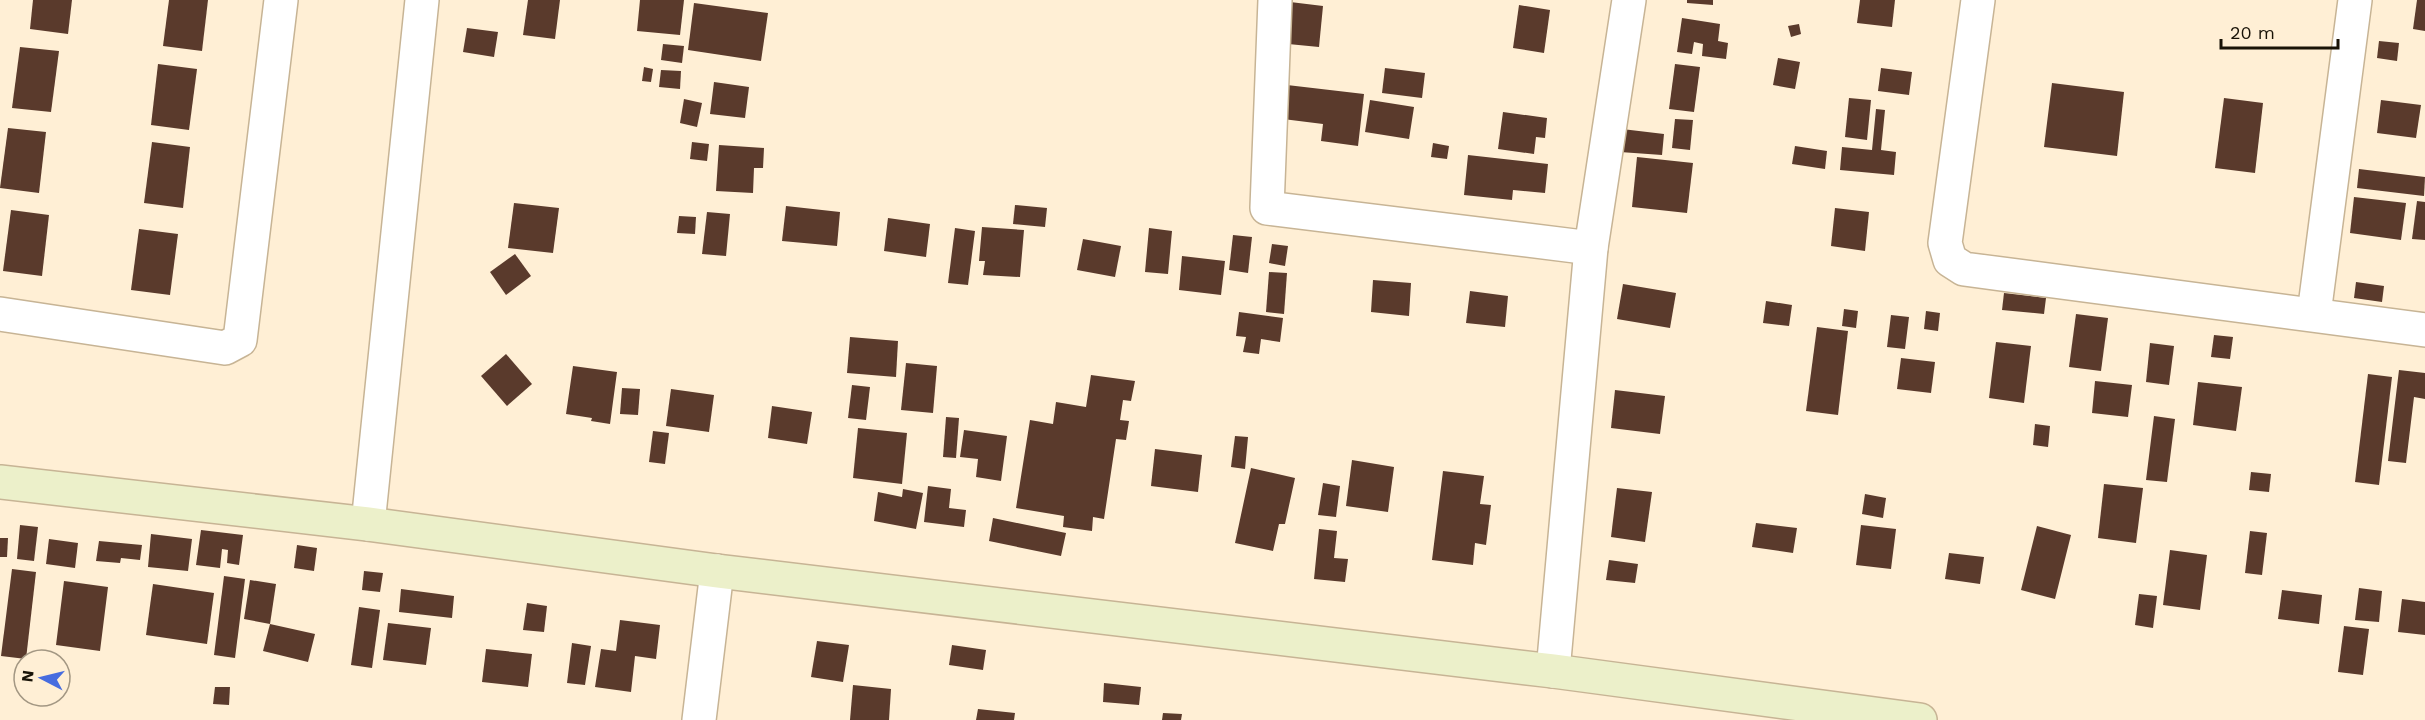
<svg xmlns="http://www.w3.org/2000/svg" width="2425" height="720" viewBox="0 0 2425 720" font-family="'Work Sans',sans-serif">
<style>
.building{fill:#5a3a2c}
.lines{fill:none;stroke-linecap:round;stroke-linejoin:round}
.street-casing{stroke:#c7b495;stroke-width:36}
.secondary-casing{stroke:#c7b495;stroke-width:36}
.street{stroke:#fff;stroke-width:33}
.secondary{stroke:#ecf0ca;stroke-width:33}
</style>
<rect width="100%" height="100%" fill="#ffefd5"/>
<!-- building -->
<g class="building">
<polygon points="33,0 72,0 68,34 30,29"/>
<polygon points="169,0 208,0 202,51 163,46"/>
<polygon points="528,0 560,0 555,39 523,35"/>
<polygon points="640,0 684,0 680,35 637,31"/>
<polygon points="1687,0 1713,0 1713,5 1687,3"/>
<polygon points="1860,0 1895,0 1892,27 1857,23"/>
<polygon points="2417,0 2425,0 2425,31 2413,29"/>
<polygon points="1282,1 1323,6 1319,47 1278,43"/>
<polygon points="694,3 768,13 761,61 688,50"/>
<polygon points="1519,5 1550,10 1544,53 1513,48"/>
<polygon points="1682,18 1720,24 1718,41 1728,43 1726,59 1702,56 1703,44 1694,42 1692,54 1677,52"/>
<polygon points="1799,24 1801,34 1791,37 1788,26"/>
<polygon points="467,28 498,32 494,57 463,52"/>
<polygon points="2379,41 2399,43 2397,61 2377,58"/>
<polygon points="663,44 684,46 682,63 661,60"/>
<polygon points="20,47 59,51 51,112 12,108"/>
<polygon points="1778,58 1800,62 1795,89 1773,85"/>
<polygon points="158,64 197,69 189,130 151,125"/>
<polygon points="1675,64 1700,67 1694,112 1669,109"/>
<polygon points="644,67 653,69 651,82 642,81"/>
<polygon points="1385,68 1425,73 1422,98 1382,93"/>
<polygon points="1881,68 1912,72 1909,95 1878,91"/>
<polygon points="661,70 681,71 680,89 659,87"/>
<polygon points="714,82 749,87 745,118 710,114"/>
<polygon points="2052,83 2124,92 2117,156 2044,147"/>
<polygon points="1287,85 1364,94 1358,146 1321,141 1323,124 1283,119"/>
<polygon points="1849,98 1871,100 1867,140 1845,137"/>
<polygon points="2224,98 2263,103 2255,173 2215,168"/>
<polygon points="684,99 702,103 697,127 680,123"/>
<polygon points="1370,100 1414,107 1409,139 1365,132"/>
<polygon points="2381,100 2421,105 2416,138 2377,133"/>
<polygon points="1876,109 1885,110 1881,150 1896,152 1894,175 1840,170 1842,147 1872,150"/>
<polygon points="1503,112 1547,118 1545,138 1536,137 1534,154 1498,149"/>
<polygon points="1675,119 1693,120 1690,150 1672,148"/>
<polygon points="8,128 46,132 39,193 0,188"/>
<polygon points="1622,129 1664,134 1662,155 1620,152"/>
<polygon points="152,142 190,147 183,208 144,203"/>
<polygon points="692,142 709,144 707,161 690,159"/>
<polygon points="1433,143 1449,146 1447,159 1431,157"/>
<polygon points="719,145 764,148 763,168 754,168 753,193 716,191"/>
<polygon points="1795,146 1827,151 1825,169 1792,164"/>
<polygon points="1468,155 1548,164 1545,193 1513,190 1512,200 1464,195"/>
<polygon points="1637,157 1693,163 1687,213 1632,207"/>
<polygon points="2359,169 2425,177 2424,196 2357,188"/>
<polygon points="2354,197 2406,203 2401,240 2350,233"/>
<polygon points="2417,201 2425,202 2425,240 2412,239"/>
<polygon points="514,203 559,208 553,253 508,248"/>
<polygon points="1015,205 1047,208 1045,227 1013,224"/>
<polygon points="786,206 840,212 837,246 782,241"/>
<polygon points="1835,208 1869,212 1865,251 1831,246"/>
<polygon points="11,210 49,215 42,276 3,271"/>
<polygon points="707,212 730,214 726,256 702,254"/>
<polygon points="679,216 696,217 695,234 677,233"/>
<polygon points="888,218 930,224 926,257 884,251"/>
<polygon points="982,227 1024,230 1020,277 983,275 985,261 979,261"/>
<polygon points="955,228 975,231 968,285 948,283"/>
<polygon points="1149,228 1172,231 1168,274 1145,272"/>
<polygon points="139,229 178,234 170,295 131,290"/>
<polygon points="1233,235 1252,237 1248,273 1229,270"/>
<polygon points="1083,239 1121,246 1115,277 1077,270"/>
<polygon points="1272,244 1288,246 1285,266 1269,263"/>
<polygon points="515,254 531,276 506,295 490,272"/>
<polygon points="1182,256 1225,261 1221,295 1179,290"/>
<polygon points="1269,272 1287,273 1284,314 1266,312"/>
<polygon points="1373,280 1411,283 1409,316 1371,312"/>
<polygon points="2356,282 2384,286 2382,302 2354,298"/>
<polygon points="1623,284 1676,293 1670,328 1617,319"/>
<polygon points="1470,291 1508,296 1505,327 1466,323"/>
<polygon points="2004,293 2046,298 2044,314 2002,310"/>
<polygon points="1766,301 1792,305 1789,326 1763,323"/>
<polygon points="1844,309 1858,311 1856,328 1842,326"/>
<polygon points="1926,311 1940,313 1938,331 1924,329"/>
<polygon points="1239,312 1283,318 1280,342 1261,339 1259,354 1243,352 1246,337 1236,336"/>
<polygon points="2076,314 2108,318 2101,371 2069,367"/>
<polygon points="1891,315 1909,317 1905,349 1887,347"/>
<polygon points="1817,327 1848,331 1838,415 1806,411"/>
<polygon points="2214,335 2233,337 2230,359 2211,357"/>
<polygon points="850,337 898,341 896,377 847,373"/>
<polygon points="1996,342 2031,346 2024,403 1989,398"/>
<polygon points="2150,343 2174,346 2169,385 2146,382"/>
<polygon points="506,354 532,384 507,406 481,376"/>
<polygon points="1901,358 1935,362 1931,393 1897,389"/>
<polygon points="906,363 937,366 933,413 901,410"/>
<polygon points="573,366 617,372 610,424 591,421 592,418 566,414"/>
<polygon points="2399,370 2425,373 2425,399 2414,397 2406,463 2388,461"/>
<polygon points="2368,374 2392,377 2379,485 2355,482"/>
<polygon points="1091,375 1135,381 1131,401 1123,400 1120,420 1129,421 1126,440 1116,439 1104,519 1093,517 1092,531 1063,527 1064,516 1016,508 1030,420 1053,424 1056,402 1086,407"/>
<polygon points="2095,381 2132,385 2128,417 2092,413"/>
<polygon points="2198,382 2242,387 2236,431 2193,425"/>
<polygon points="852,385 870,387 866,420 848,418"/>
<polygon points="622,388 640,389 638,415 620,414"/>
<polygon points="671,389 714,395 709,432 666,426"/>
<polygon points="1615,390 1665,396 1660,434 1611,428"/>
<polygon points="772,406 812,412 807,444 768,438"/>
<polygon points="2154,416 2175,419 2167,482 2146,480"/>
<polygon points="946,417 959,418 956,458 943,457"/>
<polygon points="2035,424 2050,426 2048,447 2033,445"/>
<polygon points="858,428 907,433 902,484 853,478"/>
<polygon points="964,430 1007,436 1001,481 976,477 978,459 960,457"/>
<polygon points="653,431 669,433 665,464 649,462"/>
<polygon points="1235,436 1248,437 1245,469 1231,467"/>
<polygon points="1155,449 1202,455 1198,492 1151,486"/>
<polygon points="1352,460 1394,467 1388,512 1346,506"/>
<polygon points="1251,468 1295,478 1285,524 1279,524 1273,551 1235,543"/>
<polygon points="1443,471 1484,476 1480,504 1491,505 1486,545 1475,543 1473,565 1432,560"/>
<polygon points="2251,472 2271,474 2269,492 2249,490"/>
<polygon points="1323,483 1340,486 1336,517 1318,515"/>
<polygon points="2104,484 2143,488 2136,543 2098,538"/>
<polygon points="928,486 951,489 949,508 966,510 964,527 924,522"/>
<polygon points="1617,488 1652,492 1645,542 1611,537"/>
<polygon points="903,489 923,493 916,529 874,521 878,492 902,497"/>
<polygon points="1865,494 1886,498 1883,518 1862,514"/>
<polygon points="993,518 1066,533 1061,556 989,541"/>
<polygon points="1756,523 1797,528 1793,553 1752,547"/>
<polygon points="20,525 38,527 34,561 17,559"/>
<polygon points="1861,525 1896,529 1891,569 1856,565"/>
<polygon points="2037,526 2071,535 2055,599 2021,590"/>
<polygon points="1319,529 1337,531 1334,558 1348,559 1345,582 1314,579"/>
<polygon points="201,530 243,535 239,565 227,563 228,550 222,549 220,568 196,565"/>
<polygon points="2250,531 2267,533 2262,575 2245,573"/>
<polygon points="151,534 192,539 188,571 148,567"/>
<polygon points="0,538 8,538 7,557 0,557"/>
<polygon points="49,539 78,543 75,568 46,564"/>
<polygon points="99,541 142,545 140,560 121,558 120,563 96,561"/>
<polygon points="297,545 317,548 314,571 294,568"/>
<polygon points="2170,550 2207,555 2200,610 2163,605"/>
<polygon points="1949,553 1984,557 1980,584 1945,579"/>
<polygon points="1609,560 1638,564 1635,583 1606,580"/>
<polygon points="12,569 36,572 26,659 1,656"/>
<polygon points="364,571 383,573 380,592 362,590"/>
<polygon points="224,576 245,579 235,658 214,655"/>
<polygon points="250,580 276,584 270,624 244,619"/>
<polygon points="64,581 108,587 100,651 56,645"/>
<polygon points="153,584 214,593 207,644 146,635"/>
<polygon points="2359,588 2382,591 2379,622 2355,620"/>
<polygon points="401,589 454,596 452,618 399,612"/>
<polygon points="2282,590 2322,595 2319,624 2278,619"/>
<polygon points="2139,594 2157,596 2153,628 2135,625"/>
<polygon points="2402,599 2425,602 2425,635 2398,632"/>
<polygon points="527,603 547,606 544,632 523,630"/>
<polygon points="359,607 380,610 372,668 351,665"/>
<polygon points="620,620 660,625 656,659 635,656 631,692 595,687 601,649 616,651"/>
<polygon points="388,623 431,628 426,665 383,660"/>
<polygon points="270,624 315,634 308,662 263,651"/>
<polygon points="2344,626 2369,629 2363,675 2338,672"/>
<polygon points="817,641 849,645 843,682 811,677"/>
<polygon points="572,643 591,646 585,685 567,683"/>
<polygon points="952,645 986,650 983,670 949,665"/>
<polygon points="486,649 532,654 528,687 482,682"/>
<polygon points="1104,683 1141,687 1139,705 1103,702"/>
<polygon points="853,685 891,689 889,720 850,720"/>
<polygon points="215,687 230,687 229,705 213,704"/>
<polygon points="978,709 1015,713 1014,720 976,720"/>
<polygon points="1163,713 1182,714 1181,720 1162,720"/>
</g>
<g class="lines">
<defs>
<g id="street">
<polyline points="1275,0 1267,208 1591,248"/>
<polyline points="1978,0 1945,243 1950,260 1964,269 2425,330"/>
<polyline points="0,314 225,348 240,340 281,0"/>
<polyline points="2314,314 2355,0"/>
<polyline points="368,524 422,0"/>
<polyline points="1553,671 1591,248 1629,0"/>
<polyline points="699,720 717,571"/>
</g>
<polyline id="secondary" points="0,482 368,524 717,571 1553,671 1920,720"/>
</defs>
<!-- street casing -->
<use href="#street" class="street-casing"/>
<!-- secondary casing -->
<use href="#secondary" class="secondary-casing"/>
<!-- street -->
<use href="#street" class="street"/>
<!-- secondary -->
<use href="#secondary" class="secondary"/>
</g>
<!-- north arrow -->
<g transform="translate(42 678) rotate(277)"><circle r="28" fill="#ffefd5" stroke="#a39783" stroke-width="1.5"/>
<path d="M0-4.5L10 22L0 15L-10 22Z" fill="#476cdf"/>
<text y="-9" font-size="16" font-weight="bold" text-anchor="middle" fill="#191307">N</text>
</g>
<!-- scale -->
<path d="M2221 39v9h117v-9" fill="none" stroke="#191307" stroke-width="3"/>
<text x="2230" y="39" font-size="18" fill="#191307" stroke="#ffefd5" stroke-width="4.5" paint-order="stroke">20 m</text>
</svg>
